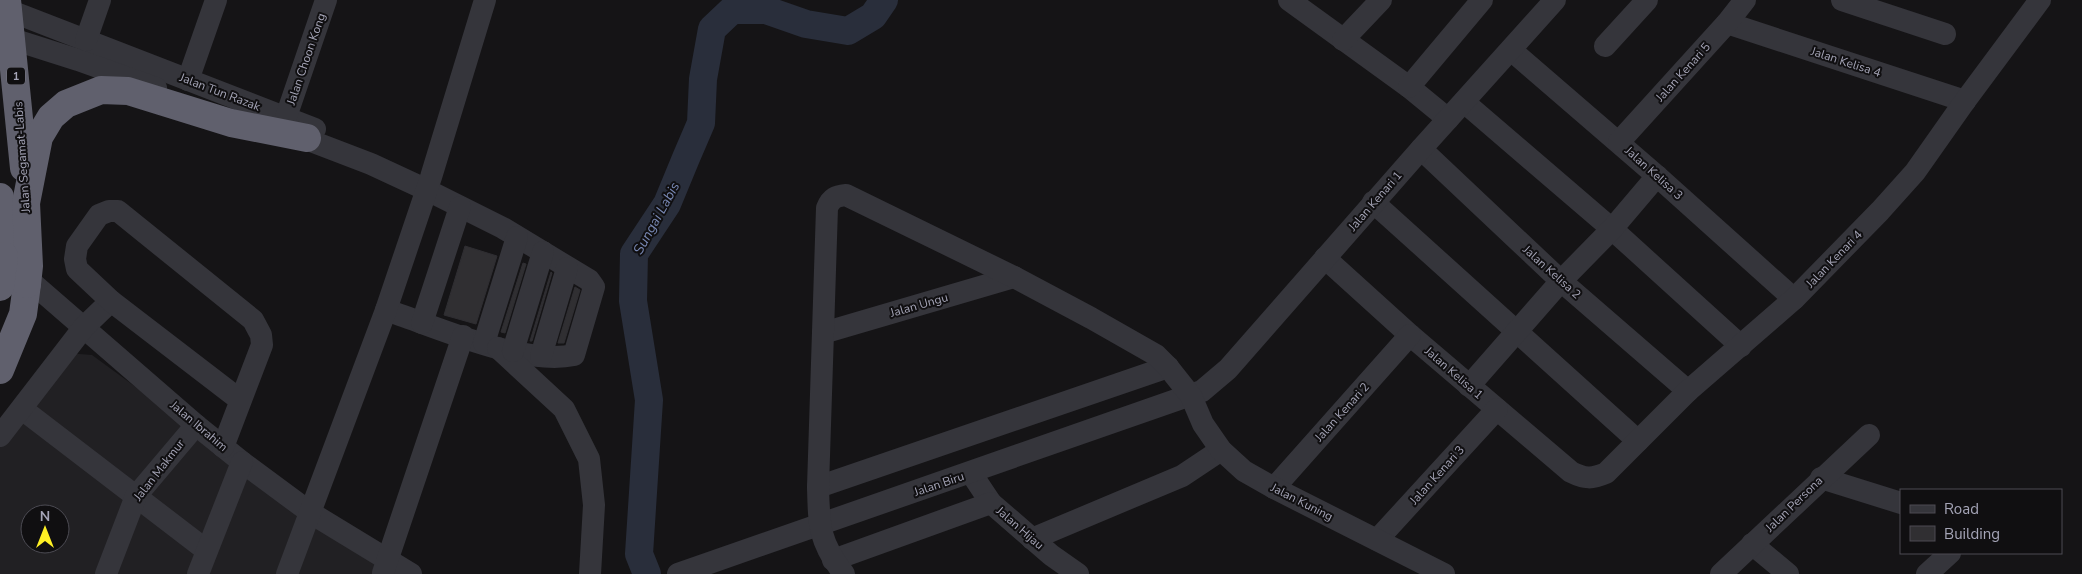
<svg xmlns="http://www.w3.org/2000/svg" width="2082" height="574" viewBox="0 0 2082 574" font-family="'Nunito Sans',sans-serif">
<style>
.built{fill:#212023;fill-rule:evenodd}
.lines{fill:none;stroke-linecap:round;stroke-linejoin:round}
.river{stroke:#292e3b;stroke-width:28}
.building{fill:#302f32;stroke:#2f2e32}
.minor{stroke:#35353b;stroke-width:22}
.highway{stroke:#60606d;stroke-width:28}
.highway-bridge{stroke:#60606d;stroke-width:28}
.labels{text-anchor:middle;stroke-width:4;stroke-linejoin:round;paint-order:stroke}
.shield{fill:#100f11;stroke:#787885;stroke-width:1}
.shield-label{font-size:11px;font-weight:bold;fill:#a5a5b7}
.street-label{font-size:12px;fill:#a5a5b7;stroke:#100f11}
.water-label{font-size:14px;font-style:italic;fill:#7989b5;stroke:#100f11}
</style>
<rect width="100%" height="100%" fill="#151416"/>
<!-- built -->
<path class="built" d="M54 352 92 355 391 574H0V421ZM30 514H60V544H30Z"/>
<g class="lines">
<!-- river -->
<polyline class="river" points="647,574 639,554 649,400 633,301 634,254 667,204 686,158 701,123 703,79 712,29 732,10 766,10 806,24 848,31 873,16 884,0"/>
</g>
<!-- building -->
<g class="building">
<polygon points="465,246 497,256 476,324 444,315"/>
<polygon points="523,263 526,264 505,333 501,332"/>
<polygon points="551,272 552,273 532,341 530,341"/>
<polygon points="575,287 580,290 564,343 558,343"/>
</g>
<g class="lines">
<!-- minor -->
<g class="minor">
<polyline points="1289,0 1409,87 1448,119"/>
<polyline points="1842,0 1945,34"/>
<polyline points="8,10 315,129"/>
<polyline points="1727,23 1965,101"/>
<polyline points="12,39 78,60 156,88"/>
<polyline points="86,40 100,0"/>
<polyline points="1343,40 1381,0"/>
<polyline points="1605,46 1647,0"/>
<polyline points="1511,50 1657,176 1794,299"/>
<polyline points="188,80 216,0"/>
<polyline points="1409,87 1482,0"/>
<polyline points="1464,102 1612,229 1741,346"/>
<polyline points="286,117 326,0"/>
<path d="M290 133 371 164 427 190 503 228 589 280 594 287 574 355C523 366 437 327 386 310"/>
<polyline points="1619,142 1727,23 1745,0"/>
<polyline points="1421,149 1561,281 1688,391"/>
<polyline points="1373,202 1638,441"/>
<path d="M1325 258 1410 335 1571 472C1585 479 1592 479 1606 473L1688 391 1794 299 1880 211 1915 172 1965 101 2040 0"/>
<polyline points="16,271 30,281 196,425 242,462 311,513 411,574"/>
<polyline points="422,323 460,207"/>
<polyline points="823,333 1014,277"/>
<polyline points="484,343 517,237"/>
<polyline points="498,348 564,409 589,459 594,505 590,574"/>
<polyline points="513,351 543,252"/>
<polyline points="541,356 567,268"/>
<polyline points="1469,386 1561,281 1612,229 1657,176"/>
<polyline points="22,409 206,550"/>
<polyline points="0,436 84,327 111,301"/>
<polyline points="223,447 262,345 261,335 253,320 118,211 109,211 99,215 77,246 75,259 77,269 111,301 240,400"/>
<polyline points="971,473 991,503 1051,555 1078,574"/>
<polyline points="1821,478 1901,503"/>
<polyline points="818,487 1168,367"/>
<polyline points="1274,488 1410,335"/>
<polyline points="1032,539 1182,476 1221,450"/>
<polyline points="1377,540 1497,409"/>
<polyline points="1752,544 1788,574"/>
<polyline points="833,560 991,503"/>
<polyline points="383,573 463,336"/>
<polyline points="106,574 136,496 196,425"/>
<polyline points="198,574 242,462"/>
<polyline points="287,574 386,310 431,177 485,0"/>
<polyline points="678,574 1202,391 1228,369 1421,149 1555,0"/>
<path d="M844 574C819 542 819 526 818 487L827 208C831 198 836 196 846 195L1014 277 1091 318 1156 355 1168 367 1191 396 1203 424 1221 450 1244 471 1274 488 1444 574"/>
<polyline points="1721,574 1869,435"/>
<polyline points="1927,574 1950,553"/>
</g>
<!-- highway -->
<g class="highway">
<polyline points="7,0 24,168"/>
<polyline points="0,197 4,256"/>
<polyline points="26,203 39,137 51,117 66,104 101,90 128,91 231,123 307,138"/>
<polyline points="0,370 23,314 27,284"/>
</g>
<!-- highway-bridge -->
<g class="highway-bridge">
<polyline points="26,203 29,266 27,284"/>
<polyline points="0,287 4,256"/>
</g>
</g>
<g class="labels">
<!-- shield labels -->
<rect class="shield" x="7" y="67.5" width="18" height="17" rx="4"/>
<g class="shield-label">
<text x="16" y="80">1</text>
</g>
<!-- street labels -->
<g class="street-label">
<text transform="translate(306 59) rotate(-71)" y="4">Jalan Choon Kong</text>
<text transform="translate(1846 62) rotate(18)" y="4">Jalan Kelisa 4</text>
<text transform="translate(1683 72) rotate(-48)" y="4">Jalan Kenari 5</text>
<text transform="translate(220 92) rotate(21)" y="4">Jalan Tun Razak</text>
<text transform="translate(22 157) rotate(-94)" y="4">Jalan Segamat-Labis</text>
<text transform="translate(1654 173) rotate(42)" y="4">Jalan Kelisa 3</text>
<text transform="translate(1375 201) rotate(-49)" y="4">Jalan Kenari 1</text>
<text transform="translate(1834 259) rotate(-46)" y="4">Jalan Kenari 4</text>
<text transform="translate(1552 272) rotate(42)" y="4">Jalan Kelisa 2</text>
<text transform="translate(919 305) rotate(-16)" y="4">Jalan Ungu</text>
<text transform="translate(1454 373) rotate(41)" y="4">Jalan Kelisa 1</text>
<text transform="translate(1342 412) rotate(-48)" y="4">Jalan Kenari 2</text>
<text transform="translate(199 426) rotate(40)" y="4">Jalan Ibrahim</text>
<text transform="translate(159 470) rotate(-52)" y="4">Jalan Makmur</text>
<text transform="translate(1437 475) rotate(-48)" y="4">Jalan Kenari 3</text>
<text transform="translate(939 484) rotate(-19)" y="4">Jalan Biru</text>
<text transform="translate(1302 502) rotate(27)" y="4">Jalan Kuning</text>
<text transform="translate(1794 504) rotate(-44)" y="4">Jalan Persona</text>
<text transform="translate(1020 528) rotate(41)" y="4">Jalan Hijau</text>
</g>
<!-- water labels -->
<g class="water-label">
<text transform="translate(656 218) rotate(-61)" y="5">Sungai Labis</text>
</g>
</g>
<!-- legend -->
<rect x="1900" y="489" width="162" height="65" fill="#100f11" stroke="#4c4b53"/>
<rect x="1910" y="505" width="25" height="8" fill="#35353b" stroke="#4c4b53"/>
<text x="1944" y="514" font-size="15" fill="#a5a5b7">Road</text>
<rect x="1910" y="526" width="25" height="15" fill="#302f32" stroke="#4c4b53"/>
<text x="1944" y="539" font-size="15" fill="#a5a5b7">Building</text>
<!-- north arrow -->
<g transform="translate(45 529)"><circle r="24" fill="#100f11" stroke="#4c4b53"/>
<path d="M0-4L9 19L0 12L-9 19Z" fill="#fef024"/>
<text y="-8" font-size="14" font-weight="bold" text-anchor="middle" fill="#a5a5b7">N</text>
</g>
</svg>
